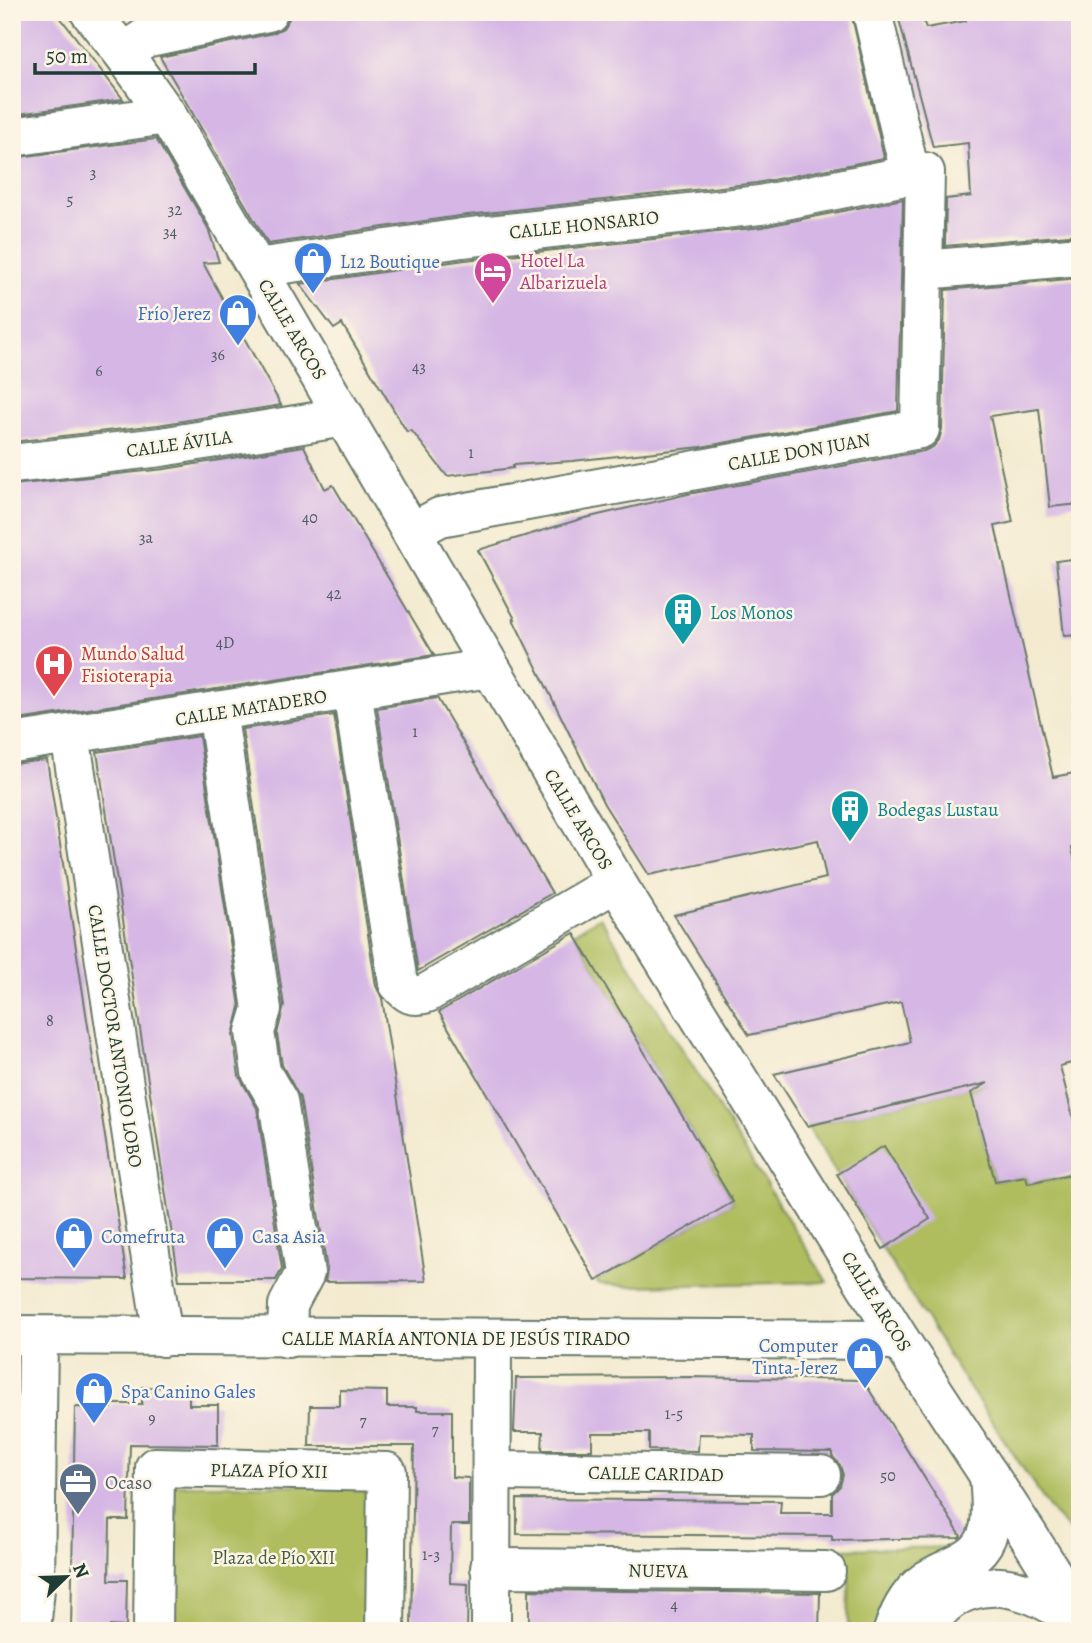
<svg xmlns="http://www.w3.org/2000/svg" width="1092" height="1643" viewBox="0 0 1092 1643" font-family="Alegreya,serif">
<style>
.green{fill:#afbd5f;stroke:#677d4a;stroke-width:2}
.building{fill:#d5b6e5}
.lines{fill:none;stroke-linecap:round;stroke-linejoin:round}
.minor-casing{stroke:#697a6a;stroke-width:42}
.minor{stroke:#fff;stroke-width:38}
.labels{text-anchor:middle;stroke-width:5;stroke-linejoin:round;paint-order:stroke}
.number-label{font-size:16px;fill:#4c5b60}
.street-label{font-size:19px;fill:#1f3d34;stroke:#fcf5e5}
.hotel-label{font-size:19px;fill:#b23c85;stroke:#fcf5e5;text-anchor:start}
.shop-label{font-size:19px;fill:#366cbe;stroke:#fcf5e5;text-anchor:start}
.culture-label{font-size:19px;fill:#0d838f;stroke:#fcf5e5;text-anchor:start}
.health-label{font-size:19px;fill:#be3a42;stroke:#fcf5e5;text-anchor:start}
.service-label{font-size:19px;fill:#4e5e75;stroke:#fcf5e5;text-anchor:start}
.park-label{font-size:19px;fill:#435d3f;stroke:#fcf5e5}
</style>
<rect width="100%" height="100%" fill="#fcf5e5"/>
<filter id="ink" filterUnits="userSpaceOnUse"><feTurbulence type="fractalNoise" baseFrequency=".0143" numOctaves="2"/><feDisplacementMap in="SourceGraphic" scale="14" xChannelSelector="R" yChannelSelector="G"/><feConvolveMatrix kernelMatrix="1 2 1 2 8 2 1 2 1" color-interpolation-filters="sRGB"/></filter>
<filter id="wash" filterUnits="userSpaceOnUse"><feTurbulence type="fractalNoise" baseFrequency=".00686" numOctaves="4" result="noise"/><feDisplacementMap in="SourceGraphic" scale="28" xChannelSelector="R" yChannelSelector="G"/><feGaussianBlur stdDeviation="1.57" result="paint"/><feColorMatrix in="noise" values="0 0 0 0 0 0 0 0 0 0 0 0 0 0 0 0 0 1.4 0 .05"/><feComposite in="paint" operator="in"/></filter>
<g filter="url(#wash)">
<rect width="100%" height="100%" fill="#f3eacf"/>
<!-- green -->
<g class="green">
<polygon points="600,917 827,1282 629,1286 600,1284 596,1281 733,1202 574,933"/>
<polygon points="986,1083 1003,1116 979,1122 995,1181 1026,1175 1028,1183 1080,1177 1080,1541 1054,1515 955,1366 807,1126"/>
<polygon points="171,1485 370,1485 373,1631 166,1631"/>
<polygon points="957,1547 876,1631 848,1631 849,1581 837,1580 838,1549"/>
</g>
<g id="blocks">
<!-- building -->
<g class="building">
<polygon points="12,12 56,12 123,99 12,115"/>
<polygon points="289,12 851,12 884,158 757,183 459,216 268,244 160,57 273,33 283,28 289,19"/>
<polygon points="897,12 920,12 926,28 966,21 965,12 1080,12 1080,234 945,246 946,199 971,196 968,143 933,147"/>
<polygon points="156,139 208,228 219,262 203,263 281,405 158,425 12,442 12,158"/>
<polygon points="903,199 898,411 701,447 572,461 513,465 513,468 447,476 411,430 407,432 342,324 334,329 300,284 465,260 762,227"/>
<polygon points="1080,278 1080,504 1050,507 1039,409 990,416 1013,522 995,526 1053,777 1080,772 1080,847 1072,848 1080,883 1080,1061 1060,1066 1074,1122 1080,1120 1080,1172 1028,1183 1026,1176 995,1181 971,1093 988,1083 807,1126 774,1074 910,1042 901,1002 749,1035 674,915 826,878 818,840 649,875 604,804 513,619 515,619 478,550 581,519 688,494 924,451 933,447 939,440 942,429 945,290"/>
<polygon points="304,446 325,489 333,485 434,655 12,721 12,485 165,469"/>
<polygon points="1080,558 1080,635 1064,636 1056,561"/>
<polygon points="437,698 552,893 418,971 377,708"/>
<polygon points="334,715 376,986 382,998 426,1281 325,1282 327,1270 300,1098 282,1065 277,1034 284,1006 242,729"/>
<polygon points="199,736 240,1007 233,1035 239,1076 257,1108 282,1269 276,1280 179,1280 97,752"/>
<polygon points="47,760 127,1279 12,1278 12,764"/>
<polygon points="574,933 733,1202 596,1281 439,1012"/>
<polygon points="884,1146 930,1219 883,1249 837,1174"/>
<polygon points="690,1377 863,1380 961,1536 959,1538 832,1540 832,1536 517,1534 517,1499 781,1501 780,1513 832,1513 832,1494 840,1486 843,1475 840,1465 832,1456 832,1452 754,1451 754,1435 699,1434 698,1451 649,1450 649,1433 592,1433 592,1450 542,1450 543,1432 514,1432 516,1378"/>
<polygon points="142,1387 189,1388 189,1405 218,1405 218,1445 130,1444 128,1520 110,1520 109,1580 127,1580 126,1627 110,1626 110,1631 71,1631 75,1407 112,1408 112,1404 142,1404"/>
<polygon points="340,1390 387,1391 387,1407 417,1407 417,1411 452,1411 452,1477 469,1478 469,1525 451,1525 450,1583 468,1584 467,1631 411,1631 414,1446 309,1446 310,1406 340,1406"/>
<polygon points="529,1590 820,1593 819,1631 529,1631"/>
</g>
</g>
</g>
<g filter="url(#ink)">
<use href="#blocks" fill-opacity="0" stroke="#697a6a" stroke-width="2"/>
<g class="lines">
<defs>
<g id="minor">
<polyline points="90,12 123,53 167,115 616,882 900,1340 1028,1535 1080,1618"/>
<polyline points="872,12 910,173"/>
<polyline points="123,53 145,38 268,12"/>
<polyline points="12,137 167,115"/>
<polyline points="257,268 462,238 760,205 925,172 920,429 440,517 412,532"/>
<polyline points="924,270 1080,256"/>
<polyline points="12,464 161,447 345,417"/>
<path d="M352 691 398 983C407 994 413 998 427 993L616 882"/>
<polyline points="217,711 262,1009 255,1032 261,1072 278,1101 305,1273 288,1305 287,1338"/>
<polyline points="70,735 163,1337"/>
<polyline points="12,743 490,668"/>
<polyline points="12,1335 900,1340"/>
<polyline points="492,1471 821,1475"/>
<polyline points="490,1568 826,1571"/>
<polyline points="31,1631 35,1588 38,1336"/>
<polyline points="153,1631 155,1467 387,1472 385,1631"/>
<polyline points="491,1631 492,1338"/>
<path d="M893 1631C900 1609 913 1586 934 1576 957 1563 982 1559 989 1529 993 1512 990 1493 989 1475"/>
<path d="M924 1631C947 1590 986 1577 1030 1594 1047 1600 1063 1611 1078 1620"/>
</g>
</defs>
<!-- minor casing -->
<use href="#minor" class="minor-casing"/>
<!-- minor -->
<use href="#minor" class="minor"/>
</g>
</g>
<!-- icons -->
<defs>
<symbol id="shop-pin" viewBox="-11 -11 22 30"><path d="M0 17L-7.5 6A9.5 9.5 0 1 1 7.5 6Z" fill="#3f7fe0" stroke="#fcf5e5"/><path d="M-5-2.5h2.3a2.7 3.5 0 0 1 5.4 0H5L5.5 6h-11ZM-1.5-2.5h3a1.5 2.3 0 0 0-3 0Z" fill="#fff"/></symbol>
<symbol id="hotel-pin" viewBox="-11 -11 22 30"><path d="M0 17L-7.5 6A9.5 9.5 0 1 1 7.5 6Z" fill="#d1479c" stroke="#fcf5e5"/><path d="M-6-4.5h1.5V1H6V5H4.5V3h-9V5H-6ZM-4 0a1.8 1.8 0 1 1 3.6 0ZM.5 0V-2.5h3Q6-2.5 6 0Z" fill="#fff"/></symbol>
<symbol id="building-pin" viewBox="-11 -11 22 30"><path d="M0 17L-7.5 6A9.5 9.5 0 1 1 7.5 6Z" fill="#0f9aa8" stroke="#fcf5e5"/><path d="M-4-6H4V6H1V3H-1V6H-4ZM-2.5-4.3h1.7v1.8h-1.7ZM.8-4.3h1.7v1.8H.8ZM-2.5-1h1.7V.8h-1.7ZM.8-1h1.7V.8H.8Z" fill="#fff"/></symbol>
<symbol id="hospital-pin" viewBox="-11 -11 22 30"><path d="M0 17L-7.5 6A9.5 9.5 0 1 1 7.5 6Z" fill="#e0444e" stroke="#fcf5e5"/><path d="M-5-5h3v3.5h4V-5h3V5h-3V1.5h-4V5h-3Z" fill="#fff"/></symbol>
<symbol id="office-pin" viewBox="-11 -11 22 30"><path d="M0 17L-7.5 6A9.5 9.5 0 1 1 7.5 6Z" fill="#5c6f8a" stroke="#fcf5e5"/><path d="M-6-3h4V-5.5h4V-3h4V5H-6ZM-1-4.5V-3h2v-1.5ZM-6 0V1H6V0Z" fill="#fff"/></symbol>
</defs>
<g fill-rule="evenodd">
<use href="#shop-pin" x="291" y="239" width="44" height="60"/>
<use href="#hotel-pin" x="471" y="249" width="44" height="60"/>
<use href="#shop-pin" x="216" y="291" width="44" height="60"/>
<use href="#building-pin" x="661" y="590" width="44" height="60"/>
<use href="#hospital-pin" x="32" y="642" width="44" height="60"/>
<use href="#building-pin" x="828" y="787" width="44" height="60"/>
<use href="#shop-pin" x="52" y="1214" width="44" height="60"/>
<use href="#shop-pin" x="203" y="1214" width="44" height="60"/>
<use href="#shop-pin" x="843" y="1334" width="44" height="60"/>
<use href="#shop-pin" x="72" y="1369" width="44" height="60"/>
<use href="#office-pin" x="56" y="1460" width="44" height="60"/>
</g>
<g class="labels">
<!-- number labels -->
<g class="number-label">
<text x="93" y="178">3</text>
<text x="70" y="205">5</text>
<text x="175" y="215">32</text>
<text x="170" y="237">34</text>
<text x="218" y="360">36</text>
<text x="419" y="372">43</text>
<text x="99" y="376">6</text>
<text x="471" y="458">1</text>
<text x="310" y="523">40</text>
<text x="146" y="543">3a</text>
<text x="334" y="599">42</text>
<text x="225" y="648">4D</text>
<text x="415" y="737">1</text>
<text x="50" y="1026">8</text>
<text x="674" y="1419">1-5</text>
<text x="152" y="1424">9</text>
<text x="363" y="1426">7</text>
<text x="435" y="1435">7</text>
<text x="888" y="1481">50</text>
<text x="431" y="1560">1-3</text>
<text x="674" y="1610">4</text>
</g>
<!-- street labels -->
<g class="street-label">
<text transform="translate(584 224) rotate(-6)" y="7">CALLE HONSARIO</text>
<text transform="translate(293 329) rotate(59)" y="7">CALLE ARCOS</text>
<text transform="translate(179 443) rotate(-8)" y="7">CALLE ÁVILA</text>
<text transform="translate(799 451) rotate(-10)" y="7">CALLE DON JUAN</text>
<text transform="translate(251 707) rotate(-9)" y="7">CALLE MATADERO</text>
<text transform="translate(579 819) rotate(59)" y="7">CALLE ARCOS</text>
<text transform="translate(116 1036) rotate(81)" y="7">CALLE DOCTOR ANTONIO LOBO</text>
<text transform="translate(877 1301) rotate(58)" y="7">CALLE ARCOS</text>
<text x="456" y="1345">CALLE MARÍA ANTONIA DE JESÚS TIRADO</text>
<text transform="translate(269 1470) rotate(1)" y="7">PLAZA PÍO XII</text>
<text transform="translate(656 1473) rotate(1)" y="7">CALLE CARIDAD</text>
<text transform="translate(658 1570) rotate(1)" y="7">NUEVA</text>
</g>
<!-- hotel labels -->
<g class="hotel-label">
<text x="520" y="267">Hotel La<tspan x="520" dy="22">Albarizuela</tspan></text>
</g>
<!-- shop labels -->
<g class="shop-label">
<text x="340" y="268">L12 Boutique</text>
<text x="211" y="320" text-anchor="end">Frío Jerez</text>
<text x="101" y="1243">Comefruta</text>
<text x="252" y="1243">Casa Asia</text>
<text x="838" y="1352" text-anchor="end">Computer<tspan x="838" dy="22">Tinta-Jerez</tspan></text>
<text x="121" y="1398">Spa Canino Gales</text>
</g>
<!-- culture labels -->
<g class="culture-label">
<text x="710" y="619">Los Monos</text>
<text x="877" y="816">Bodegas Lustau</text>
</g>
<!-- health labels -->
<g class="health-label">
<text x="81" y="660">Mundo Salud<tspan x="81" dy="22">Fisioterapia</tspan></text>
</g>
<!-- service labels -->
<g class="service-label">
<text x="105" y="1489">Ocaso</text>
</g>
<!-- park labels -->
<g class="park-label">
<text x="274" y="1564">Plaza de Pío XII</text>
</g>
</g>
<!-- margin -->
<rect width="1092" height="1643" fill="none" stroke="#fcf5e5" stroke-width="42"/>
<!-- north arrow -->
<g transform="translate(66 1577) rotate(67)" stroke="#fcf5e5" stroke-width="5" paint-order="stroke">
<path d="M0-5L12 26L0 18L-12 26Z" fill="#1f3d34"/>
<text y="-10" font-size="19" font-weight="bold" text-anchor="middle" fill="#1f3d34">N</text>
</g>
<!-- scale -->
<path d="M35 63v10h220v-10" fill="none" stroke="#1f3d34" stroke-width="3.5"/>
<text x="46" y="63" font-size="21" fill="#1f3d34" stroke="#fcf5e5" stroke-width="5" paint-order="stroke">50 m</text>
</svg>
